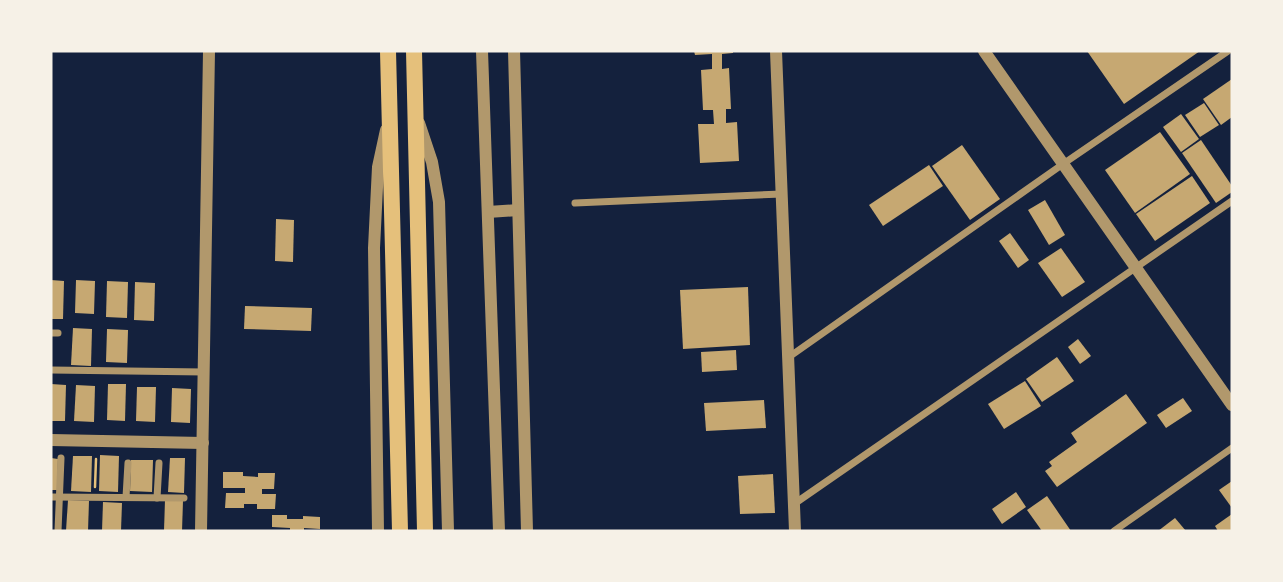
<svg xmlns="http://www.w3.org/2000/svg" width="1283" height="582" viewBox="0 0 1283 582" font-family="Manrope,sans-serif">
<style>
.building{fill:#c6a872}
.lines{fill:none;stroke-linecap:round;stroke-linejoin:round}
.path{stroke:#e5c07b;stroke-width:2.5}
.minor{stroke:#b1986c;stroke-width:7}
.tertiary{stroke:#b1986c;stroke-width:12}
.trunk{stroke:#e5c07b;stroke-width:16}
</style>
<rect width="100%" height="100%" fill="#14213d"/>
<!-- building -->
<g class="building">
<polygon points="694,51 733,51 733,53 722,54 722,69 729,68 731,109 726,109 726,123 737,122 739,161 700,163 698,124 714,124 713,110 703,110 701,70 712,69 712,54 695,55"/>
<polygon points="1087,51 1200,51 1124,104"/>
<polygon points="1232,79 1232,117 1221,125 1203,99"/>
<polygon points="1204,103 1219,125 1200,137 1185,115"/>
<polygon points="1181,114 1199,139 1181,152 1163,127"/>
<polygon points="1160,132 1190,174 1135,213 1105,170"/>
<polygon points="1201,140 1232,186 1232,192 1216,203 1182,153"/>
<polygon points="962,145 1000,199 970,220 932,166"/>
<polygon points="929,165 943,186 883,226 869,205"/>
<polygon points="1192,176 1210,203 1155,241 1136,214"/>
<polygon points="1045,200 1065,235 1049,245 1028,210"/>
<polygon points="276,219 294,220 293,262 275,261"/>
<polygon points="1010,233 1029,260 1018,268 999,241"/>
<polygon points="1061,248 1085,282 1062,297 1038,263"/>
<polygon points="51,280 64,281 63,319 51,319"/>
<polygon points="76,280 95,281 94,314 75,313"/>
<polygon points="107,281 128,282 127,318 106,317"/>
<polygon points="135,282 155,283 154,321 134,320"/>
<polygon points="748,287 750,345 683,349 680,290"/>
<polygon points="245,306 312,308 311,331 244,329"/>
<polygon points="73,328 92,329 91,366 71,365"/>
<polygon points="107,329 128,330 127,363 106,362"/>
<polygon points="1078,339 1091,356 1080,364 1068,347"/>
<polygon points="736,350 737,370 702,372 701,352"/>
<polygon points="1057,357 1074,381 1042,402 1026,379"/>
<polygon points="1025,381 1041,406 1004,429 988,404"/>
<polygon points="51,384 66,385 65,421 51,421"/>
<polygon points="108,384 126,384 125,421 107,420"/>
<polygon points="76,385 95,386 94,422 74,421"/>
<polygon points="137,387 156,387 155,422 136,421"/>
<polygon points="172,388 191,389 190,423 171,422"/>
<polygon points="1126,394 1147,423 1057,487 1045,471 1052,466 1049,462 1077,442 1071,433"/>
<polygon points="1183,398 1192,411 1166,428 1157,415"/>
<polygon points="764,400 766,428 706,431 704,403"/>
<polygon points="100,455 119,456 118,492 99,491"/>
<polygon points="73,456 92,456 91,492 71,491"/>
<polygon points="51,458 58,459 57,490 51,490"/>
<polygon points="170,458 185,458 184,493 168,492"/>
<polygon points="131,460 153,460 152,492 130,491"/>
<polygon points="223,472 243,472 243,476 258,477 258,473 275,473 274,489 262,489 262,494 276,494 275,509 257,509 257,504 244,504 244,508 225,508 226,493 245,493 245,488 223,488"/>
<polygon points="773,474 775,513 740,514 738,476"/>
<polygon points="1232,481 1232,508 1219,490"/>
<polygon points="1016,492 1026,507 1002,524 992,509"/>
<polygon points="1047,496 1071,531 1042,531 1027,510"/>
<polygon points="68,500 89,501 88,531 66,531"/>
<polygon points="165,500 183,501 182,531 164,531"/>
<polygon points="103,502 122,503 121,531 102,531"/>
<polygon points="1232,514 1232,531 1218,531 1215,526"/>
<polygon points="272,515 287,515 287,519 303,519 303,516 320,517 320,529 304,528 304,531 290,531 290,528 272,527"/>
<polygon points="1175,518 1186,531 1158,531"/>
</g>
<g class="lines">
<!-- path -->
<polyline class="path" points="95,487 96,459"/>
<!-- minor -->
<g class="minor">
<polyline points="575,203 782,194"/>
<polyline points="51,333 58,333"/>
<polyline points="789,357 1063,164 1228,51"/>
<polyline points="51,370 204,372"/>
<polyline points="51,497 184,498"/>
<polyline points="126,497 128,463"/>
<polyline points="157,498 159,463"/>
<polyline points="794,504 1232,201"/>
<polyline points="58,531 61,458"/>
<polyline points="1114,531 1232,448"/>
</g>
<!-- tertiary -->
<g class="tertiary">
<polyline points="482,51 499,531"/>
<polyline points="514,51 527,531"/>
<polyline points="776,51 795,531"/>
<polyline points="984,51 1232,405"/>
<polyline points="419,123 432,162 439,202 448,531"/>
<polyline points="488,212 518,210"/>
<polyline points="51,440 203,443"/>
<polyline points="201,531 209,51"/>
<polyline points="378,531 374,248 378,167 386,130"/>
</g>
<!-- trunk -->
<g class="trunk">
<polyline points="388,51 400,531"/>
<polyline points="414,51 425,531"/>
</g>
</g>
<!-- border -->
<rect width="1283" height="582" fill="none" stroke="#f6f1e7" stroke-width="105"/>
</svg>
